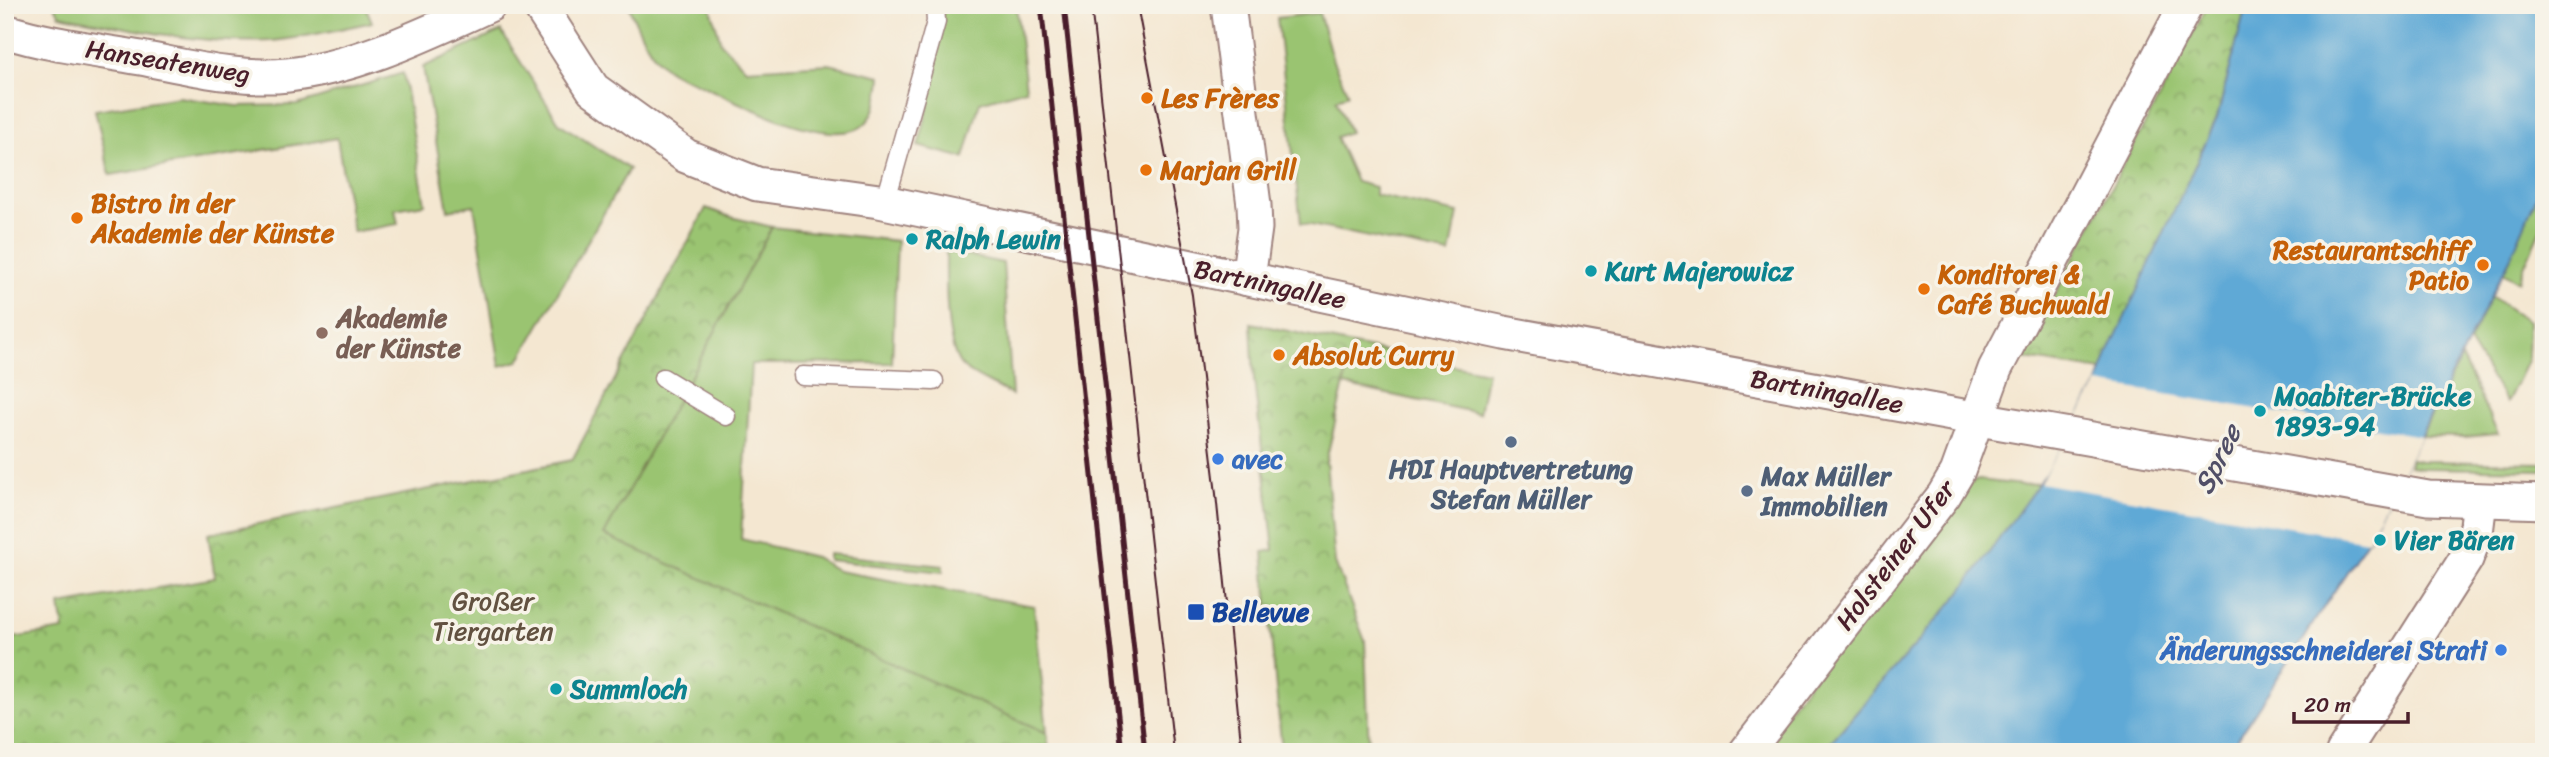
<svg xmlns="http://www.w3.org/2000/svg" width="2549" height="757" viewBox="0 0 2549 757" font-family="Sriracha,sans-serif">
<style>
.grass{fill:#9ac471;stroke:#72724e;stroke-width:2}
.park{fill:url(#park-crowns);stroke:#72724e;stroke-width:2}
.water{fill:#5ea9d6;stroke:#546480;stroke-width:2}
.pier{fill:#f4e7d1}
.lines{fill:none;stroke-linecap:round;stroke-linejoin:round}
.service-casing{stroke:#9f837e;stroke-width:21}
.minor-casing{stroke:#9f837e;stroke-width:37}
.service{stroke:#fff;stroke-width:18}
.minor{stroke:#fff;stroke-width:33}
.tram{stroke:#4a1f2b;stroke-width:2}
.rail{stroke:#4a1f2b;stroke-width:5}
.food-dot{fill:#e8710a;stroke:#f7f3e8;stroke-width:2.5}
.culture-dot{fill:#0f9aa8;stroke:#f7f3e8;stroke-width:2.5}
.education-dot{fill:#8d6e63;stroke:#f7f3e8;stroke-width:2.5}
.service-dot{fill:#5c6f8a;stroke:#f7f3e8;stroke-width:2.5}
.shop-dot{fill:#3f7fe0;stroke:#f7f3e8;stroke-width:2.5}
.transit-dot{fill:#1a4fb4;stroke:#f7f3e8;stroke-width:2.5}
.labels{text-anchor:middle;stroke-width:7;stroke-linejoin:round;paint-order:stroke}
.street-label{font-size:26px;fill:#4a1f2b;stroke:#f7f3e8}
.food-label{font-size:26px;font-weight:bold;fill:#c56008;stroke:#f7f3e8;text-anchor:start}
.culture-label{font-size:26px;font-weight:bold;fill:#0d838f;stroke:#f7f3e8;text-anchor:start}
.education-label{font-size:26px;font-weight:bold;fill:#785e54;stroke:#f7f3e8;text-anchor:start}
.shop-label{font-size:26px;font-weight:bold;fill:#366cbe;stroke:#f7f3e8;text-anchor:start}
.service-label{font-size:26px;font-weight:bold;fill:#4e5e75;stroke:#f7f3e8}
.park-label{font-size:26px;fill:#625140;stroke:#f7f3e8}
.transit-label{font-size:26px;font-weight:bold;fill:#164399;stroke:#f7f3e8;text-anchor:start}
.water-label{font-size:28px;font-style:italic;fill:#514f67;stroke:#f7f3e8}
</style>
<defs>
<pattern id="park-crowns" width="20" height="18" patternUnits="userSpaceOnUse" patternTransform="scale(1.75)"><rect width="20" height="18" fill="#9ac471"/><path d="M2 6a3 3 0 1 1 6 0M12 15a3 3 0 1 1 6 0" fill="none" stroke="#809f5d"/></pattern>
</defs>
<rect width="100%" height="100%" fill="#f7f3e8"/>
<filter id="ink" filterUnits="userSpaceOnUse"><feTurbulence type="fractalNoise" baseFrequency=".0143" numOctaves="2"/><feDisplacementMap in="SourceGraphic" scale="14" xChannelSelector="R" yChannelSelector="G"/><feConvolveMatrix kernelMatrix="1 2 1 2 8 2 1 2 1" color-interpolation-filters="sRGB"/></filter>
<filter id="wash" filterUnits="userSpaceOnUse"><feTurbulence type="fractalNoise" baseFrequency=".00686" numOctaves="4" result="noise"/><feDisplacementMap in="SourceGraphic" scale="28" xChannelSelector="R" yChannelSelector="G"/><feGaussianBlur stdDeviation="1.57" result="paint"/><feColorMatrix in="noise" values="0 0 0 0 0 0 0 0 0 0 0 0 0 0 0 0 0 1.4 0 .05"/><feComposite in="paint" operator="in"/></filter>
<g filter="url(#wash)">
<rect width="100%" height="100%" fill="#f4e7d1"/>
<!-- grass -->
<g class="grass">
<path d="M54 5H214L219 9 231 5H365L372 22C339 29 306 38 272 41 201 45 129 29 60 15Z"/>
<path d="M628 5H710L721 43 746 69 829 64 881 76C880 95 875 124 854 130 814 142 737 102 701 85 691 80 676 76 667 69 648 54 638 27 628 5Z"/>
<path d="M943 5H1016L1026 89 980 102 964 158 918 146C932 100 939 53 943 5Z"/>
<polygon points="1319,13 1333,61 1348,94 1336,100 1350,132 1336,137 1356,182 1375,187 1375,195 1458,213 1450,254 1301,223 1277,18"/>
<polygon points="501,31 559,123 629,169 519,361 500,366 474,205 448,210 423,67"/>
<polygon points="403,73 425,204 395,209 398,224 353,232 337,138 110,175 95,110 179,97 237,106 297,105"/>
<polygon points="2544,179 2544,221 2518,281 2503,272"/>
<polygon points="772,227 897,241 892,363 751,364 741,539 815,557 838,571 1034,606 1049,752 603,535"/>
<path d="M946 251 1003 263 1012 395C997 386 978 379 964 368 944 352 946 277 946 251Z"/>
<polygon points="2491,296 2528,322 2527,361 2507,403 2469,342"/>
<polygon points="1353,345 1487,372 1479,413 1343,385"/>
<polygon points="2461,357 2498,434 2465,437 2421,436"/>
<polygon points="2411,459 2421,461 2544,463 2544,470 2422,468 2409,466"/>
<polygon points="1979,480 2022,485 2040,483 1958,596 1822,752 1755,752 1966,483"/>
<polygon points="828,554 943,566 943,572 828,560"/>
</g>
<!-- park -->
<g class="park">
<polygon points="2208,5 2249,5 2244,14 2217,118 2102,371 2021,358"/>
<polygon points="706,208 731,217 772,227 604,535 1047,733 1049,752 5,752 5,639 64,630 60,605 215,578 208,534 572,460"/>
<polygon points="1251,323 1353,345 1326,461 1335,563 1365,641 1369,752 1282,752 1263,552 1274,550 1254,380"/>
</g>
<!-- water -->
<polygon class="water" points="2249,5 2544,5 2544,179 2511,257 2367,541 2229,752 1822,752 1958,596 2049,469 2098,383 2109,351 2217,118 2244,14"/>
<!-- pier -->
<polygon class="pier" points="2098,383 2421,436 2367,541 2040,483"/>
</g>
<g filter="url(#ink)">
<g class="lines">
<defs>
<g id="service">
<polyline points="885,203 936,22 935,5"/>
<polyline points="803,376 934,381"/>
<polyline points="663,378 726,416"/>
</g>
<g id="minor">
<polyline points="539,5 593,89 686,156 757,184 879,201 1504,333 1979,419 2428,498 2544,502"/>
<polyline points="1228,5 1254,205 1255,228 1248,279"/>
<path d="M5 31C49 45 96 50 141 58 189 67 239 80 288 75 358 67 425 34 489 5"/>
<polyline points="1746,752 1944,495 1957,473 1995,369 2186,5"/>
<polyline points="2343,752 2466,559 2476,533 2480,501"/>
</g>
</defs>
<!-- service casing -->
<use href="#service" class="service-casing"/>
<!-- minor casing -->
<use href="#minor" class="minor-casing"/>
<!-- service -->
<use href="#service" class="service"/>
<!-- minor -->
<use href="#minor" class="minor"/>
<!-- tram -->
<g class="tram">
<polyline points="1091,5 1174,752"/>
<polyline points="1137,5 1192,295 1216,494 1242,752"/>
</g>
<!-- rail -->
<g class="rail">
<polyline points="1041,5 1122,752"/>
<polyline points="1064,5 1145,752"/>
</g>
</g>
</g>
<!-- markers -->
<g class="food-dot">
<circle cx="1147" cy="98" r="7"/>
<circle cx="1146" cy="170" r="7"/>
<circle cx="77" cy="218" r="7"/>
<circle cx="2483" cy="265" r="7"/>
<circle cx="1924" cy="289" r="7"/>
<circle cx="1279" cy="355" r="7"/>
</g>
<g class="culture-dot">
<circle cx="912" cy="239" r="7"/>
<circle cx="1591" cy="271" r="7"/>
<circle cx="2260" cy="411" r="7"/>
<circle cx="2380" cy="540" r="7"/>
<circle cx="556" cy="689" r="7"/>
</g>
<circle class="education-dot" cx="322" cy="333" r="7"/>
<g class="service-dot">
<circle cx="1511" cy="442" r="7"/>
<circle cx="1747" cy="491" r="7"/>
</g>
<g class="shop-dot">
<circle cx="1218" cy="459" r="7"/>
<circle cx="2501" cy="650" r="7"/>
</g>
<rect class="transit-dot" x="1187" y="603" width="18" height="18" rx="3.5"/>
<g class="labels">
<!-- street labels -->
<g class="street-label">
<text transform="translate(168 61) rotate(9)" y="9">Hanseatenweg</text>
<text transform="translate(1270 284) rotate(12)" y="9">Bartningallee</text>
<text transform="translate(1827 391) rotate(10)" y="9">Bartningallee</text>
<text transform="translate(1895 555) rotate(-53)" y="9">Holsteiner Ufer</text>
</g>
<!-- food labels -->
<g class="food-label">
<text x="1161" y="107">Les Frères</text>
<text x="1160" y="179">Marjan Grill</text>
<text x="91" y="212">Bistro in der<tspan x="91" dy="30">Akademie der Künste</tspan></text>
<text x="2469" y="259" text-anchor="end">Restaurantschiff<tspan x="2469" dy="30">Patio</tspan></text>
<text x="1938" y="283">Konditorei &amp;<tspan x="1938" dy="30">Café Buchwald</tspan></text>
<text x="1293" y="364">Absolut Curry</text>
</g>
<!-- culture labels -->
<g class="culture-label">
<text x="926" y="248">Ralph Lewin</text>
<text x="1605" y="280">Kurt Majerowicz</text>
<text x="2274" y="405">Moabiter-Brücke<tspan x="2274" dy="30">1893-94</tspan></text>
<text x="2394" y="549">Vier Bären</text>
<text x="570" y="698">Summloch</text>
</g>
<!-- education labels -->
<g class="education-label">
<text x="336" y="327">Akademie<tspan x="336" dy="30">der Künste</tspan></text>
</g>
<!-- shop labels -->
<g class="shop-label">
<text x="1232" y="468">avec</text>
<text x="2487" y="659" text-anchor="end">Änderungsschneiderei Strati</text>
</g>
<!-- service labels -->
<g class="service-label">
<text x="1511" y="478">HDI Hauptvertretung<tspan x="1511" dy="30">Stefan Müller</tspan></text>
<text x="1761" y="485" text-anchor="start">Max Müller<tspan x="1761" dy="30">Immobilien</tspan></text>
</g>
<!-- park labels -->
<g class="park-label">
<text x="493" y="610">Großer<tspan x="493" dy="30">Tiergarten</tspan></text>
</g>
<!-- transit labels -->
<g class="transit-label">
<text x="1212" y="621">Bellevue</text>
</g>
<!-- water labels -->
<g class="water-label">
<text transform="translate(2217 459) rotate(-64)" y="10">Spree</text>
</g>
</g>
<!-- margin -->
<rect width="2549" height="757" fill="none" stroke="#f7f3e8" stroke-width="28"/>
<!-- scale -->
<path d="M2294 712v10h114v-10" fill="none" stroke="#4a1f2b" stroke-width="3.5"/>
<text x="2304" y="712" font-size="21" fill="#4a1f2b" stroke="#f7f3e8" stroke-width="5" paint-order="stroke">20 m</text>
</svg>
